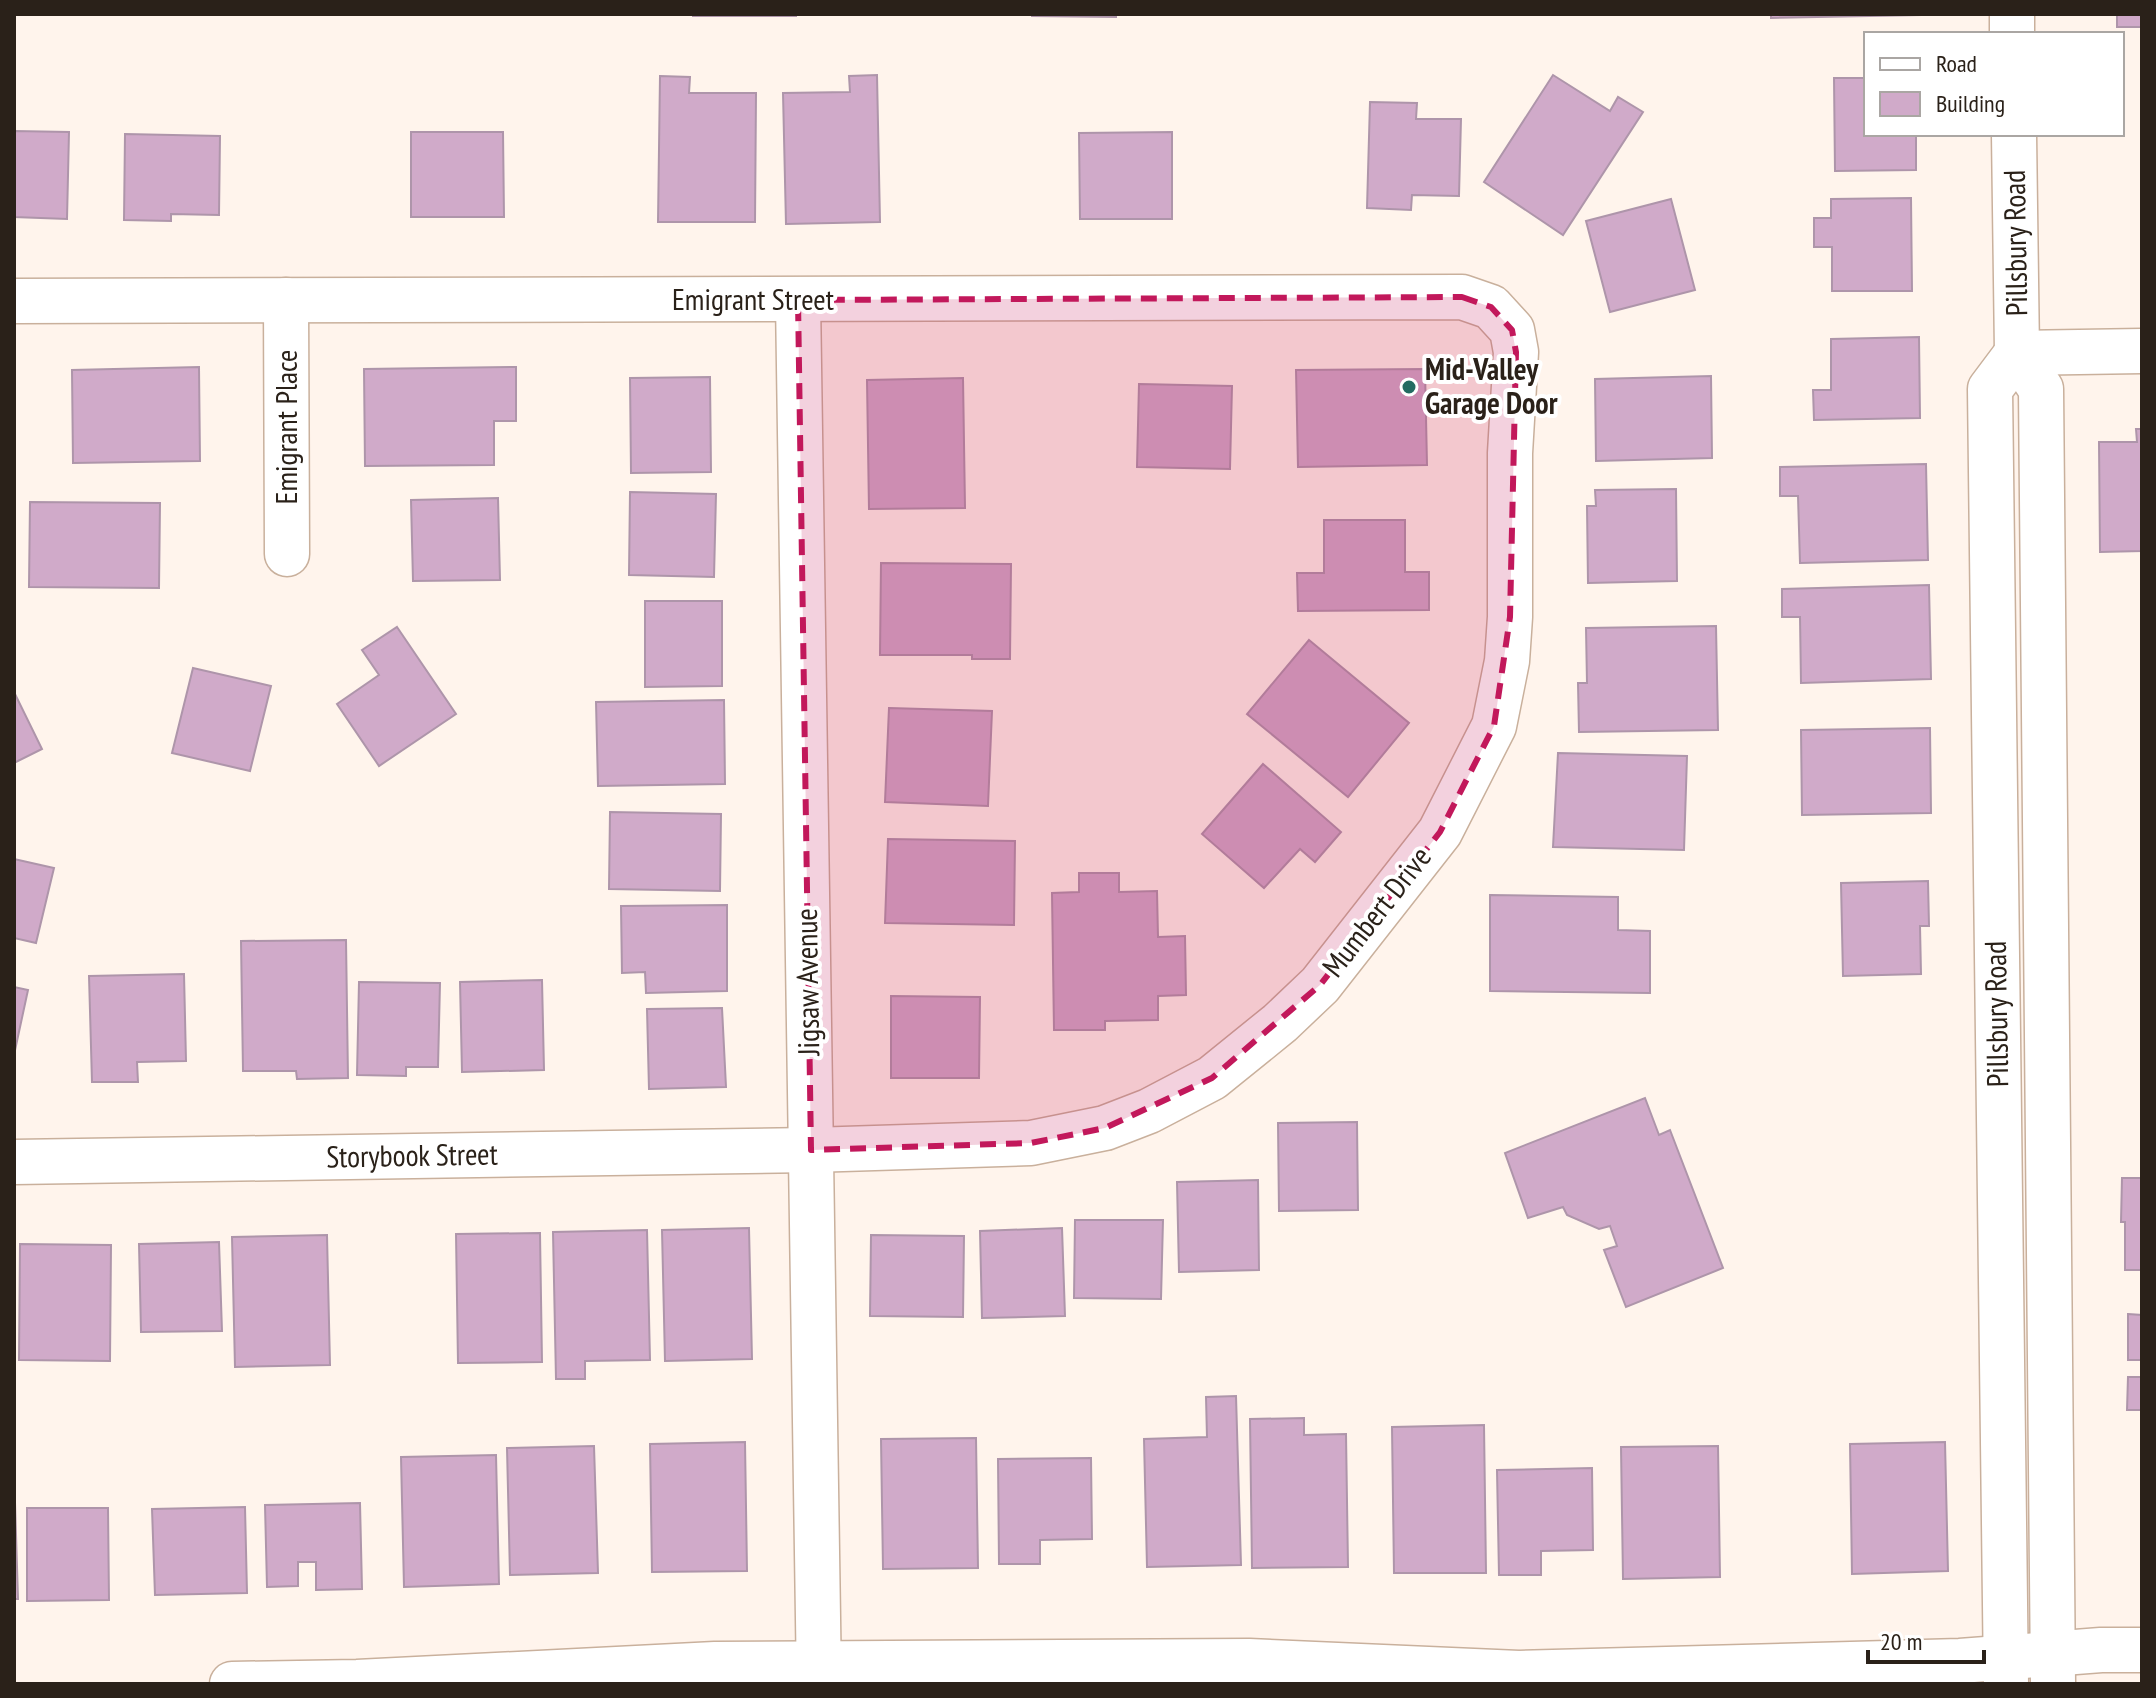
<svg xmlns="http://www.w3.org/2000/svg" width="2156" height="1698" viewBox="0 0 2156 1698" font-family="'PT Sans Narrow',sans-serif">
<style>
.building{fill:#d0aac9;stroke:#ae95aa;stroke-width:2}
.lines{fill:none;stroke-linecap:round;stroke-linejoin:round}
.minor-casing{stroke:#c9b09c;stroke-width:47}
.minor{stroke:#fff;stroke-width:44}
.marked{fill:#c2185b;fill-opacity:0.2;stroke:#c2185b;stroke-width:6;stroke-dasharray:16 10;stroke-linejoin:round}
.poi-dot{fill:#236b62;stroke:#fff;stroke-width:3}
.labels{text-anchor:middle;stroke-width:8;stroke-linejoin:round;paint-order:stroke}
.street-label{font-size:30px;fill:#2a2119;stroke:#fff}
.poi-label{font-size:30px;font-weight:bold;fill:#2a2119;stroke:#fff;text-anchor:start}
</style>
<rect width="100%" height="100%" fill="#fff4ec"/>
<!-- building -->
<g class="building">
<rect x="693" y="14" width="103" height="2"/>
<polygon points="1032,14 1116,14 1116,17 1032,16"/>
<polygon points="1771,14 1921,14 1921,15 1771,18"/>
<rect x="2117" y="14" width="25" height="13"/>
<polygon points="877,75 880,222 786,224 783,93 850,92 849,76"/>
<polygon points="1553,75 1610,111 1618,97 1643,112 1563,235 1484,182"/>
<polygon points="660,76 690,77 689,93 756,93 755,222 658,222"/>
<polygon points="1834,78 1866,78 1866,134 1916,134 1916,170 1835,171"/>
<polygon points="1370,102 1417,103 1416,119 1461,119 1459,196 1412,195 1411,210 1367,208"/>
<polygon points="14,131 69,132 67,219 14,217"/>
<polygon points="411,132 503,132 504,217 411,217"/>
<polygon points="1172,132 1172,219 1080,219 1079,133"/>
<polygon points="125,134 220,136 219,215 171,214 171,221 124,220"/>
<polygon points="1911,198 1912,291 1832,291 1832,247 1814,247 1814,218 1831,218 1831,199"/>
<polygon points="1671,199 1695,290 1610,312 1586,221"/>
<polygon points="1919,337 1920,418 1814,420 1813,390 1831,390 1831,339"/>
<polygon points="199,367 200,461 73,463 72,370"/>
<polygon points="516,367 516,421 494,421 494,465 365,466 364,369"/>
<polygon points="1425,369 1427,465 1298,467 1296,370"/>
<polygon points="1711,376 1712,458 1596,461 1595,379"/>
<polygon points="710,377 711,472 631,473 630,378"/>
<polygon points="963,378 965,508 869,509 867,380"/>
<polygon points="1139,384 1232,386 1230,469 1137,467"/>
<polygon points="2136,429 2142,429 2142,551 2100,552 2099,442 2137,442"/>
<polygon points="1926,464 1928,560 1800,563 1798,496 1780,496 1780,467"/>
<polygon points="1676,489 1677,581 1588,583 1587,506 1596,506 1595,490"/>
<polygon points="630,492 716,494 714,577 629,575"/>
<polygon points="498,498 500,580 413,581 411,500"/>
<polygon points="30,502 160,503 159,588 29,587"/>
<polygon points="1324,520 1405,520 1405,572 1429,572 1429,610 1298,611 1297,573 1324,573"/>
<polygon points="881,563 1011,564 1010,659 972,659 972,655 880,655"/>
<polygon points="1929,585 1931,679 1801,683 1800,617 1782,617 1782,589"/>
<polygon points="645,601 722,601 722,686 645,687"/>
<polygon points="1716,626 1718,730 1579,732 1578,683 1587,683 1586,628"/>
<polygon points="397,627 456,714 379,766 337,704 379,675 362,650"/>
<polygon points="1309,640 1409,723 1348,797 1247,714"/>
<polygon points="193,668 271,686 250,771 172,753"/>
<polygon points="14,692 42,749 14,763"/>
<polygon points="724,700 725,784 598,786 596,702"/>
<polygon points="889,708 992,711 988,806 885,802"/>
<polygon points="1930,728 1931,813 1802,815 1801,730"/>
<polygon points="1558,753 1687,756 1684,850 1553,847"/>
<polygon points="1263,764 1341,832 1315,862 1300,849 1264,888 1202,834"/>
<polygon points="610,812 721,814 720,891 609,889"/>
<polygon points="888,839 1015,841 1014,925 885,923"/>
<polygon points="14,859 54,868 36,943 14,938"/>
<polygon points="1079,873 1119,873 1119,892 1157,891 1158,937 1185,936 1186,995 1158,996 1158,1020 1105,1021 1105,1030 1054,1030 1052,893 1079,892"/>
<polygon points="1928,881 1929,926 1920,926 1921,974 1843,976 1841,883"/>
<polygon points="1490,895 1618,897 1618,930 1650,931 1650,993 1490,991"/>
<polygon points="727,905 727,991 646,993 645,972 622,973 621,906"/>
<polygon points="346,940 348,1078 297,1079 296,1071 243,1071 241,941"/>
<polygon points="184,974 186,1061 137,1062 138,1082 92,1082 89,976"/>
<polygon points="542,980 544,1070 462,1072 460,982"/>
<polygon points="359,982 440,983 438,1067 406,1067 406,1076 357,1075"/>
<polygon points="14,987 28,990 14,1055"/>
<polygon points="891,996 980,997 979,1078 891,1078"/>
<polygon points="722,1008 726,1087 649,1089 647,1009"/>
<polygon points="1645,1098 1659,1135 1670,1130 1723,1268 1626,1307 1604,1250 1617,1246 1610,1226 1599,1229 1567,1215 1563,1207 1528,1218 1505,1153"/>
<polygon points="1357,1122 1358,1210 1279,1211 1278,1123"/>
<polygon points="2122,1178 2142,1178 2142,1270 2125,1270 2125,1222 2121,1222"/>
<polygon points="1258,1180 1259,1270 1179,1272 1177,1182"/>
<polygon points="1075,1220 1163,1220 1161,1299 1074,1298"/>
<polygon points="749,1228 752,1359 665,1361 662,1230"/>
<polygon points="1062,1228 1065,1316 982,1318 980,1231"/>
<polygon points="647,1230 650,1360 585,1361 585,1379 556,1379 553,1232"/>
<polygon points="540,1233 542,1362 458,1363 456,1234"/>
<polygon points="327,1235 330,1365 235,1367 232,1237"/>
<polygon points="871,1235 964,1236 963,1317 870,1316"/>
<polygon points="219,1242 222,1331 141,1332 139,1244"/>
<polygon points="20,1244 111,1245 110,1361 19,1360"/>
<polygon points="2128,1314 2142,1315 2142,1360 2128,1360"/>
<polygon points="2128,1377 2142,1377 2142,1410 2127,1410"/>
<polygon points="1236,1396 1241,1565 1147,1567 1144,1439 1207,1437 1206,1397"/>
<polygon points="1304,1418 1304,1435 1346,1434 1348,1567 1252,1568 1250,1419"/>
<polygon points="1484,1425 1486,1573 1394,1573 1392,1427"/>
<polygon points="976,1438 978,1568 883,1569 881,1439"/>
<polygon points="745,1442 747,1571 652,1572 650,1444"/>
<polygon points="1945,1442 1948,1571 1852,1574 1850,1444"/>
<polygon points="594,1446 598,1573 510,1575 507,1448"/>
<polygon points="1718,1446 1720,1577 1623,1579 1621,1447"/>
<polygon points="496,1455 499,1584 404,1587 401,1457"/>
<polygon points="1091,1458 1092,1539 1040,1540 1040,1564 999,1564 998,1459"/>
<polygon points="1592,1468 1593,1550 1541,1551 1541,1575 1499,1575 1497,1470"/>
<polygon points="14,1470 18,1599 14,1599"/>
<polygon points="360,1503 362,1589 316,1590 316,1562 298,1562 298,1586 267,1587 265,1505"/>
<polygon points="245,1507 247,1593 155,1595 152,1509"/>
<polygon points="27,1508 108,1508 109,1600 27,1601"/>
</g>
<g class="lines">
<defs>
<g id="minor">
<polyline points="2012,14 2012,34"/>
<polyline points="2014,134 2017,353 2041,389 2053,1682"/>
<polyline points="286,300 287,554"/>
<polyline points="798,300 819,1684"/>
<polyline points="14,301 1462,297 1491,307 1512,330 1516,352 1510,453 1510,617 1507,661 1494,726 1440,832 1320,985 1280,1023 1212,1078 1149,1111 1105,1128 1031,1143 811,1150 14,1162"/>
<polyline points="2017,353 2142,351"/>
<polyline points="232,1684 357,1682 715,1664 1249,1661 1519,1673 1960,1661 2101,1650 2142,1650"/>
<polyline points="2006,1684 1990,389 2017,353"/>
</g>
</defs>
<!-- minor casing -->
<use href="#minor" class="minor-casing"/>
<!-- minor -->
<use href="#minor" class="minor"/>
</g>
<!-- marked area -->
<path class="marked" d="M1462 297 1491 307 1512 330 1516 352 1510 617 1494 726 1440 832 1320 985 1212 1078 1105 1128 1031 1143 811 1150 798 300Z"/>
<!-- markers -->
<circle class="poi-dot" cx="1409" cy="387" r="8"/>
<g class="labels">
<!-- street labels -->
<g class="street-label">
<text transform="translate(2016 243) rotate(-91)" y="10">Pillsbury Road</text>
<text x="753" y="310">Emigrant Street</text>
<text transform="translate(287 427) rotate(-90)" y="10">Emigrant Place</text>
<text transform="translate(1377 912) rotate(-52)" y="10">Mumbert Drive</text>
<text transform="translate(808 982) rotate(-91)" y="10">Jigsaw Avenue</text>
<text transform="translate(1997 1014) rotate(-91)" y="10">Pillsbury Road</text>
<text transform="translate(412 1156) rotate(-1)" y="10">Storybook Street</text>
</g>
<!-- poi labels -->
<g class="poi-label">
<text x="1425" y="380">Mid-Valley<tspan x="1425" dy="34">Garage Door</tspan></text>
</g>
</g>
<!-- border -->
<rect width="2156" height="1698" fill="none" stroke="#2a2119" stroke-width="32"/>
<!-- legend -->
<rect x="1864" y="32" width="260" height="104" fill="#ffffff" stroke="#aaa6a3" stroke-width="2"/>
<rect x="1880" y="58" width="40" height="12" fill="#ffffff" stroke="#aaa6a3" stroke-width="2"/>
<text x="1936" y="72" font-size="24" fill="#2a2119">Road</text>
<rect x="1880" y="92" width="40" height="24" fill="#d0aac9" stroke="#aaa6a3" stroke-width="2"/>
<text x="1936" y="112" font-size="24" fill="#2a2119">Building</text>
<!-- scale -->
<path d="M1868 1650v12h116v-12" fill="none" stroke="#2a2119" stroke-width="4"/>
<text x="1880" y="1650" font-size="24" fill="#2a2119" stroke="#ffffff" stroke-width="6" paint-order="stroke">20 m</text>
</svg>
